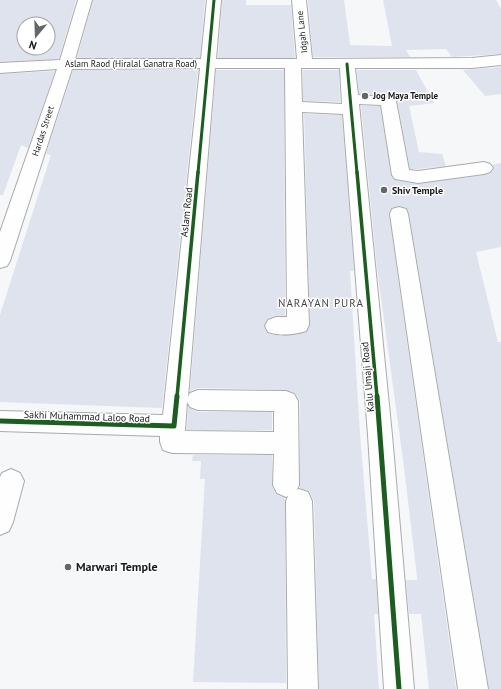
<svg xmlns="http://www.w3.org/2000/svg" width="501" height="689" viewBox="0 0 501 689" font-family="'PT Sans',sans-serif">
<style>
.building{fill:#dee3ee;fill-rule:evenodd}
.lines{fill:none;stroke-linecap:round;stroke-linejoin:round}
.minor-casing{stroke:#a9aaab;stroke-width:2}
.minor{fill:#fefefe;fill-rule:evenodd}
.cycleway-far2-casing{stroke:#fff;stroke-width:5}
.cycleway-far1-casing{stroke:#fff;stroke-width:6}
.cycleway-casing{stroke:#fff;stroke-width:8}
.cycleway-far2{stroke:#1b5e20;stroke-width:3}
.cycleway-far1{stroke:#1b5e20;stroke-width:3.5}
.cycleway{stroke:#1b5e20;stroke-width:5}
.poi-dot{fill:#656667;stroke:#fff;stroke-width:1.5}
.labels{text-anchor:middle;stroke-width:3;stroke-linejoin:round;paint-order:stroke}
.far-street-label{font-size:9px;fill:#171819;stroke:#fff}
.far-poi-label{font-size:9px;font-weight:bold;fill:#171819;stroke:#fff;text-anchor:start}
.poi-label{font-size:10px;font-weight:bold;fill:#171819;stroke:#fff;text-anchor:start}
.street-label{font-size:10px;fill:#171819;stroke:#fff}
.neighbourhood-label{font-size:11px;letter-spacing:1px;fill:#424447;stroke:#fff}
.near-poi-label{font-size:12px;font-weight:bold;fill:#171819;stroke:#fff;text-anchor:start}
</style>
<rect width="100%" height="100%" fill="#f5f7f9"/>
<!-- building -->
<g class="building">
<path d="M0 0H76L59 59 0 62ZM24 24H48V48H24Z"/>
<polygon points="93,0 205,0 200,58 77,58"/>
<polygon points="222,0 246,0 246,5 291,5 295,58 218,58"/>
<polygon points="308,0 344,0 350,45 392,46 383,0 496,0 501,9 501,54 452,57 446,49 406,50 410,57 313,57"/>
<polygon points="501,67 501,94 485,96 463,70"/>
<polygon points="73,70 198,70 162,408 0,402 0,315 51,155 46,154"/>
<polygon points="216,70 284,70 285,316 275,316 267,319 264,327 268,333 282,336 297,335 306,332 310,326 304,114 342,115 354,271 350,271 360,434 372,579 376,579 378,614 374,614 379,689 319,689 314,501 309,491 300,488 300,401 295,393 286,390 198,388 190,391"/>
<polygon points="303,70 339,70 340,102 303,101"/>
<polygon points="357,70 416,70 434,103 409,106 419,152 442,154 446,166 418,169 410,169 397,100 394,97 359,94"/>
<polygon points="55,71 28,148 21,145 3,195 0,195 0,74"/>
<polygon points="361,106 380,106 391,175 395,180 418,184 484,175 491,173 494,168 492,165 501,163 501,247 476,252 498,342 501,342 501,689 489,689 409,214 406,208 399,206 392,208 389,214 456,689 429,689 421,614 409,614 406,580 417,580 417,577 405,475 377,268"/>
<polygon points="188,407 198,412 272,412 272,430 187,430"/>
<polygon points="193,455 272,455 272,486 276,494 285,498 286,683 193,682 205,479 200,479 201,461 192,461"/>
</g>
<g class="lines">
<defs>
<g id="minor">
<path d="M78 0H92L75 59H201L207 0H221L216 59H297L292 0H306L312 59 472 58 501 55V65L472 68H355L358 95 394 98 396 101 409 170 418 171 484 162 490 164 493 168 490 172 484 174 418 183 395 179 392 175 381 105 359 104 392 435 414 689H384L368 435 343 114 302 112 309 325 306 331C294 335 280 336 268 332L265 326 268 320 276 317H287L285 68H215L188 397 190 393 198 390 286 391 294 394 298 401 299 485 297 490 299 489 308 492 312 501 318 689H288L286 501 288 496 286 497 277 493 273 485 274 454 172 453 163 450 160 442V436L0 431V411L163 415 200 68 72 69 10 261 7 266 0 268V232L57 69 0 73V63L60 60ZM301 68H340L342 104 302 102ZM187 402 190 407 198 410 274 411V432L185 431Z"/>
<polygon points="399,207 406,209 408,214 488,689 458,689 390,214 392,209"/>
<polygon points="11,469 20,473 24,481 13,522 9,531 0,535 0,477 2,473"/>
</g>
</defs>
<!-- minor casing -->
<use href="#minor" class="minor-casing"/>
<!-- minor -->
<use href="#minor" class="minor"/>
<defs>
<g id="cycleway-far2">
<polyline points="347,64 357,173"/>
<polyline points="198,173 214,0"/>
</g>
<g id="cycleway-far1">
<polyline points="357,172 377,397"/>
<polyline points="177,397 198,172"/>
</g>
<g id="cycleway">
<polyline points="377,396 399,689"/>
<polyline points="0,421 174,426 177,396"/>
</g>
</defs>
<!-- cycleway-far2 casing -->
<use href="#cycleway-far2" class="cycleway-far2-casing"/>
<!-- cycleway-far1 casing -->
<use href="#cycleway-far1" class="cycleway-far1-casing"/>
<!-- cycleway casing -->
<use href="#cycleway" class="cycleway-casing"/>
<!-- cycleway-far2 -->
<use href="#cycleway-far2" class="cycleway-far2"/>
<!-- cycleway-far1 -->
<use href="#cycleway-far1" class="cycleway-far1"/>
<!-- cycleway -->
<use href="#cycleway" class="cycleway"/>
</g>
<!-- markers -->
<g class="poi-dot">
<circle cx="365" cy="96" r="4"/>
<circle cx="384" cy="190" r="4"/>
<circle cx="68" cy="567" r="4"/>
</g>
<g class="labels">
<!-- far-street labels -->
<g class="far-street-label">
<text transform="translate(302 32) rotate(-96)" y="3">Idgah Lane</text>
<text x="131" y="67">Aslam Raod (Hiralal Ganatra Road)</text>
<text transform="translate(43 131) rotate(-72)" y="3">Hardas Street</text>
</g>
<!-- far-poi labels -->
<g class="far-poi-label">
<text x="373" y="99">Jog Maya Temple</text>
</g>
<!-- poi labels -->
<g class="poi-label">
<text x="392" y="194">Shiv Temple</text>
</g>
<!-- street labels -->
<g class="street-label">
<text transform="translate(186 212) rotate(-84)" y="4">Aslam Road</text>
<text transform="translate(367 377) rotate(-95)" y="4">Kalu Umaji Road</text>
<text transform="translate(87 416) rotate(2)" y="4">Sakhi Muhammad Laloo Road</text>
</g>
<!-- neighbourhood labels -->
<g class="neighbourhood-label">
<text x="321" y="307">NARAYAN PURA</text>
</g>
<!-- near-poi labels -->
<g class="near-poi-label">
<text x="76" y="571">Marwari Temple</text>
</g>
</g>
<!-- north arrow -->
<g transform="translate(36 36) rotate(199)"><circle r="19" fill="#ffffff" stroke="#a2a3a3"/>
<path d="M0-3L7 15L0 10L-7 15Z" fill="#656667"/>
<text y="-6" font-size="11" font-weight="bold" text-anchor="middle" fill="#171819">N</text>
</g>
</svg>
